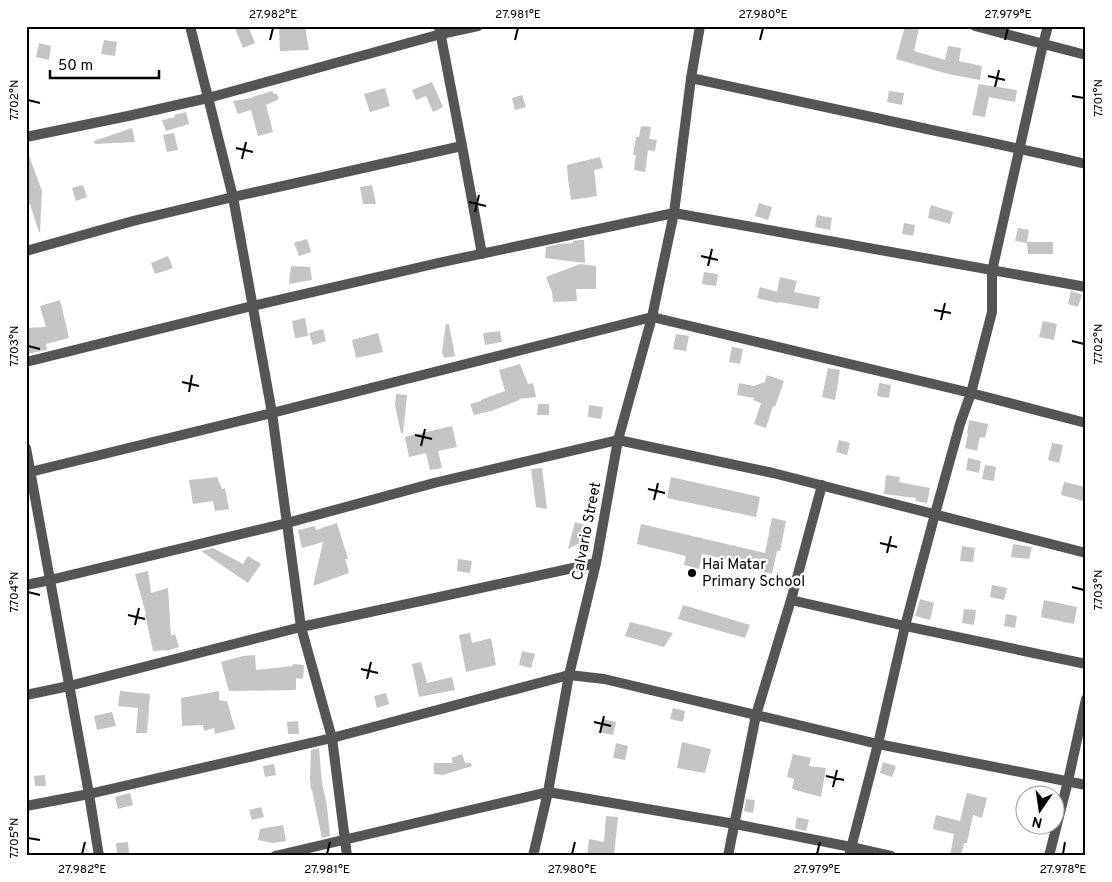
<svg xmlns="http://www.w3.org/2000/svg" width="1112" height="882" viewBox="0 0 1112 882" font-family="Overpass,sans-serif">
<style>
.building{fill:#c4c4c4}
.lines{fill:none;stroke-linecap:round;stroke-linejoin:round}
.minor{stroke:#555;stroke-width:10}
.ticks{fill:none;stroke:#000;stroke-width:2}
.poi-dot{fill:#000;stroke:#fff;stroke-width:2}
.labels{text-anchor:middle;stroke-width:5;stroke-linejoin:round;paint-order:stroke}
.street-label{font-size:15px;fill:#000;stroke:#fff}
.poi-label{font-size:15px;fill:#000;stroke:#fff;text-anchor:start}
.neatline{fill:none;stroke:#000;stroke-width:2}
.ticks-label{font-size:12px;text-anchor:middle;fill:#000}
</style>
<rect width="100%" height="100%" fill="#fff"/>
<!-- building -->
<g class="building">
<polygon points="234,26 248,26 255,43 243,48"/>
<polygon points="279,26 305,26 309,50 280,51"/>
<polygon points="905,26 919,28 914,51 945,60 948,46 961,48 959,61 982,66 980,80 948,74 896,59"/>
<polygon points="104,40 117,42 115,56 101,54"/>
<polygon points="39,43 51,46 49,60 36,57"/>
<polygon points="432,82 443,107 433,112 426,96 416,100 412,90"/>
<polygon points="979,84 1017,90 1015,102 989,97 985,117 972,115"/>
<polygon points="385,88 390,106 370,112 364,94"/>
<polygon points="272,91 274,94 277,94 279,99 266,105 273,132 258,136 251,110 238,114 233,101 252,98 252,97"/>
<polygon points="889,91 904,93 902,105 887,102"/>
<polygon points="522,95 526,107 515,110 512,98"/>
<polygon points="186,112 189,124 166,131 162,120 175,117 174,115"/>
<polygon points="641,126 651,127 649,139 657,140 655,151 648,150 645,172 634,170 636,155 633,155 636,137 639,137"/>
<polygon points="132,128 135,142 95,144 94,141"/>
<polygon points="174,133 178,150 167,152 163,135"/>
<polygon points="26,153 28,153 42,191 40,232 39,232 30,204 26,205"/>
<polygon points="600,157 603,168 594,170 597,196 571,200 568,179 567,165"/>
<polygon points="83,185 87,197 76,201 72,188"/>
<polygon points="372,185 376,204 363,204 360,187"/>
<polygon points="759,203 772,207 768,220 755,216"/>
<polygon points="931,205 953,212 950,224 928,218"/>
<polygon points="817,215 832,218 830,230 815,227"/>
<polygon points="904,223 915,225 913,236 902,234"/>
<polygon points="1018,228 1029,230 1027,242 1053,242 1053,254 1028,254 1027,243 1015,241"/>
<polygon points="307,239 311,252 299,256 294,243"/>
<polygon points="579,240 584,240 585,263 545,258 546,247 559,244 573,243 573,241"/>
<polygon points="168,256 173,268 155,274 151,263"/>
<polygon points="580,264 596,266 596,289 576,289 577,301 553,302 552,292 546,277"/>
<polygon points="291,266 310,267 312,280 289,284"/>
<polygon points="704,272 718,274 716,286 702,284"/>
<polygon points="780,277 797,281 794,292 820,297 818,309 779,302 778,303 757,298 760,287 777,292"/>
<polygon points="1071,291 1082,295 1078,307 1068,304"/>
<polygon points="60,300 69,338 46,344 47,350 26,354 26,328 46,327 40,306"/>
<polygon points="305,318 308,336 295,338 292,321"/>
<polygon points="1043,321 1057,324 1054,340 1039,337"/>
<polygon points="446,324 449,324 455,356 444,358 442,352"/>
<polygon points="323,329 326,341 313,345 309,333"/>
<polygon points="500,331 502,342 485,345 483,333"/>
<polygon points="378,333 383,352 356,358 352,340"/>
<polygon points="676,334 689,336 686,351 673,349"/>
<polygon points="732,347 743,349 740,364 729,362"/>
<polygon points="520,364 528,384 533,383 536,397 519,399 520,400 491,411 474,415 470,404 481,401 481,400 505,391 499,370"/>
<polygon points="828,368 840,370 835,400 822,397"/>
<polygon points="767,375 784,381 775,407 773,406 766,428 754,424 761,403 753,400 754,398 737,395 739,383 754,386 765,382"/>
<polygon points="879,383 891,385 889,398 877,396"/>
<polygon points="396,394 407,395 403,433 401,433 395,405"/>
<polygon points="538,404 549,404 549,415 537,415"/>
<polygon points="589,405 603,407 601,419 588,417"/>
<polygon points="969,420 988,424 985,438 980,437 977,451 965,448 968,434 967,434"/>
<polygon points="452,426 457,447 438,451 442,468 430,470 426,453 409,457 405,437"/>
<polygon points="839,440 850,443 847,455 836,452"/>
<polygon points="1052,443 1063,445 1059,463 1048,460"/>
<polygon points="968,458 981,461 979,473 966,470"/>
<polygon points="985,465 996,467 994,481 982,479"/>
<polygon points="542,468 547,509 536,507 531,469"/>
<polygon points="886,475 900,477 899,482 930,488 927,503 916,501 916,498 884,494"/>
<polygon points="217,477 222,489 225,488 229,509 215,511 213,501 193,504 189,480"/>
<polygon points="671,477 760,497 756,517 667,498"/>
<polygon points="1064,482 1086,487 1083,501 1061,495"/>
<polygon points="772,518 786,521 780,551 777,551 772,574 727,564 729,560 702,554 699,569 684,565 686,556 637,544 641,524 765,553"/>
<polygon points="575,522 589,526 584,541 568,549"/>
<polygon points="337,523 348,559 345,559 349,573 313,586 323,542 302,548 298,530 315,526 316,530"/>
<polygon points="1013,544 1032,547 1029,559 1011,557"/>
<polygon points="962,546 975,548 973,562 960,561"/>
<polygon points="213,548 243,564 248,556 261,564 248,583 201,551"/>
<polygon points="458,559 472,561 470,573 457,571"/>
<polygon points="148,571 151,593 168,588 171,636 175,634 179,647 166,651 166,650 153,651 145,614 146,614 135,574"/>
<polygon points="992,585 1007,588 1004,600 990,597"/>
<polygon points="920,599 934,603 930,620 915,616"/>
<polygon points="1044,600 1077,607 1074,624 1041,617"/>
<polygon points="683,605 750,625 745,638 678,619"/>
<polygon points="964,609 976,610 974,625 962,623"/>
<polygon points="1006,614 1017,616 1015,628 1004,626"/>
<polygon points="630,622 673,633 664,647 625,636"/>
<polygon points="470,633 472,643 491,638 496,665 466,672 459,635"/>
<polygon points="522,651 535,654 531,668 519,665"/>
<polygon points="255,655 256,670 293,666 293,664 304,665 303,679 296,678 296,690 229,691 221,662 243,656"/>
<polygon points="421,662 427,683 452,677 455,690 419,697 412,664"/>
<polygon points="120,691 150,694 147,733 136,733 138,708 118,706"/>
<polygon points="219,691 219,700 227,701 235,729 215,734 214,728 204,731 203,725 182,726 181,698"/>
<polygon points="386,693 389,704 377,708 374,696"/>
<polygon points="673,708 685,711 683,722 670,719"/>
<polygon points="112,712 116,726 97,730 94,716"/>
<polygon points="602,719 616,722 613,735 599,732"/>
<polygon points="298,721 299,734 288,734 287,722"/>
<polygon points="682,742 711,749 705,773 677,768"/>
<polygon points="616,743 628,746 625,760 613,758"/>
<polygon points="319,748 322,783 327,806 330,836 322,838 312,790 311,790 310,778 311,750"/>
<polygon points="462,754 465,763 471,763 472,766 443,775 434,774 434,763 453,763 451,758"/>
<polygon points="793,754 811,758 809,766 826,768 821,797 792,789 794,779 787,777"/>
<polygon points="883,762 896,766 892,777 880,773"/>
<polygon points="274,764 276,775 265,777 263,766"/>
<polygon points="45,775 46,786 35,786 34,776"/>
<polygon points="130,793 133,805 118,809 115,797"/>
<polygon points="967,793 987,798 982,818 973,815 967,843 964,843 961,856 950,856 954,834 933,829 936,815 960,821"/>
<polygon points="746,799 755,800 753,813 744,811"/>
<polygon points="261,807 264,817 252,820 249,810"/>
<polygon points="606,816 618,817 614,856 587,856 589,839 604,842"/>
<polygon points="797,817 809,820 806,831 795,828"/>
<polygon points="283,825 286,841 273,843 258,840 260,829"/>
<polygon points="128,842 129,853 117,854 116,843"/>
</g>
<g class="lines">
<!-- minor -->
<g class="minor">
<polyline points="190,26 233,197 272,413 301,627 332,738 347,856"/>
<polyline points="975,26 1086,55"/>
<path d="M691 78C754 91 817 105 881 119 949 134 1018 148 1086 164"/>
<polyline points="26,137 128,116 208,98 441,34 478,26"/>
<polyline points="462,146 482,254"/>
<polyline points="26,251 133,221 233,197 462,146 439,26"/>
<polyline points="26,362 252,306 438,263 674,213 1086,287"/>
<polyline points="26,448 89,794 99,856"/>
<polyline points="26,473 272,413 652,317 971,393 1086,423"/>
<polyline points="26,585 50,580 287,523 434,483 618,440 773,473 1086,553"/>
<polyline points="791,600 905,626 1086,664"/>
<polyline points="26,695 69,686 301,627 596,563"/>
<polyline points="26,806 89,794 332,738 569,675 604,679 878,744 1086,785"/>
<polyline points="275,856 548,792 735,824 851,847 891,856"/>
<polyline points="533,856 548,792 569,675 596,563 618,440 652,317 674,213 691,78 700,26"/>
<polyline points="728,856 756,715 791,600 822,485"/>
<polyline points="849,856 878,744 905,626 935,514 960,424 971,393 992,312 992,271 1043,44 1048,26"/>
<polyline points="1049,856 1068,781 1086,699"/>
</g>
</g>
<!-- ticks -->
<path class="ticks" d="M270 40 273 28M515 40 518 28M760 40 763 28M1005 40 1008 28M988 76 1005 80M995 87 999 70M1072 96 1084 98M28 100 40 103M236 148 253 152M242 159 246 142M469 202 486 206M475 212 479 195M701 256 718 260M708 266 712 249M934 310 951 313M941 320 945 303M1072 341 1084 344M28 346 40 349M182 382 199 386M189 392 192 375M415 435 432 439M421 446 425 429M648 489 665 493M654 500 658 483M880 543 897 547M887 553 891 536M1072 587 1084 590M28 592 40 595M128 615 145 619M135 625 139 608M361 669 378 673M367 679 371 662M594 722 611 726M600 733 604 716M826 776 844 780M833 787 837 770M28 838 40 840M82 854 85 842M327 854 330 842M572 854 575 842M817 854 820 842M1063 854 1065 842"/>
<!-- markers -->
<circle class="poi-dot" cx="692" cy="573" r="5"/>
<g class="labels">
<!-- street labels -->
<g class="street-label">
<text transform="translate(586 531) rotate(-79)" y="5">Calvario Street</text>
</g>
<!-- poi labels -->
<g class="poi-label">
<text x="702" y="569">Hai Matar<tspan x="702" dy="17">Primary School</tspan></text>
</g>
</g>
<!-- border -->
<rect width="1112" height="882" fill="none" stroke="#ffffff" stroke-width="55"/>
<!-- north arrow -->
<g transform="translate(1040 810) rotate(193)"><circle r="24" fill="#ffffff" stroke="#999999"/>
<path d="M0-4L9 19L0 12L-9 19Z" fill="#000000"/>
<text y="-8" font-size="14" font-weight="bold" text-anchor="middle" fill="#000000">N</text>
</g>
<!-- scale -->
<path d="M50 70v8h109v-8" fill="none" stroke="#000000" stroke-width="2.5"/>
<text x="58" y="70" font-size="15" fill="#000000" stroke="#ffffff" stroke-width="4" paint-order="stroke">50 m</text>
<rect x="28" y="28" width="1056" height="826" class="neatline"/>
<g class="ticks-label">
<text x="273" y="18">27.982°E</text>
<text x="518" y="18">27.981°E</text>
<text x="763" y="18">27.980°E</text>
<text x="1008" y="18">27.979°E</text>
<text transform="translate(1098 98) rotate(-90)" y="4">7.701°N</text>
<text transform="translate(14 100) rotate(-90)" y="4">7.702°N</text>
<text transform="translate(1098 344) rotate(-90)" y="4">7.702°N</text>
<text transform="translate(14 346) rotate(-90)" y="4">7.703°N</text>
<text transform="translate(1098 590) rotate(-90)" y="4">7.703°N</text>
<text transform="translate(14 592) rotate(-90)" y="4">7.704°N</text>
<text transform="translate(14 838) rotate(-90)" y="4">7.705°N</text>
<text x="82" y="873">27.982°E</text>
<text x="327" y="873">27.981°E</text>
<text x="572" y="873">27.980°E</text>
<text x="817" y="873">27.979°E</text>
<text x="1063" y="873">27.978°E</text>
</g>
</svg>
